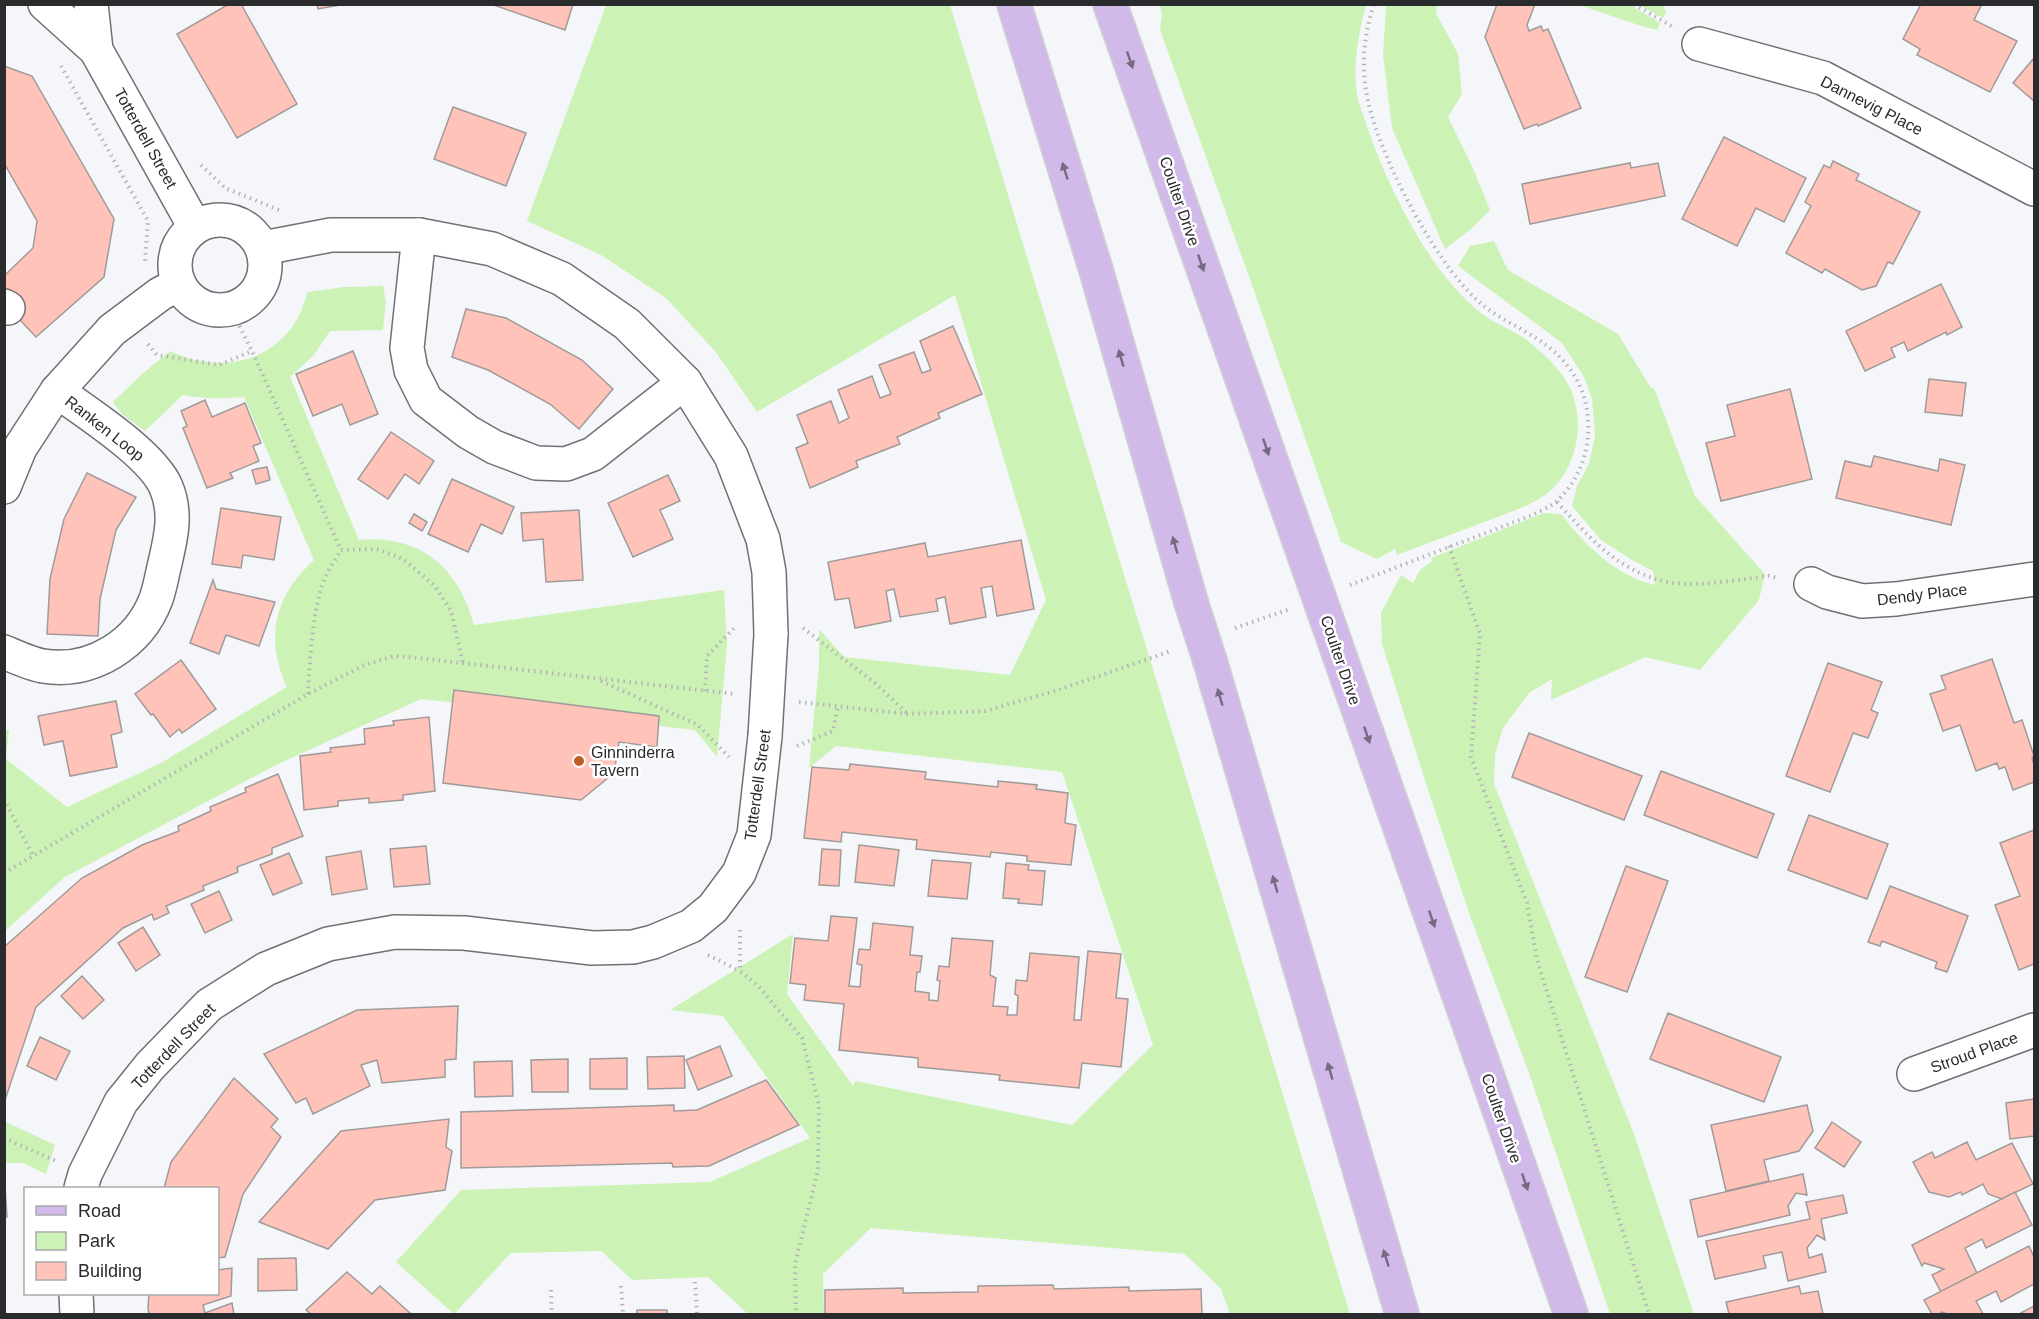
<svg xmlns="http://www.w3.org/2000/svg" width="2039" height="1319" viewBox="0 0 2039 1319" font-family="Arial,sans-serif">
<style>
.green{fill:#ccf2b5}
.building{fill:#ffc3b9;stroke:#a09b9a;stroke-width:1.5}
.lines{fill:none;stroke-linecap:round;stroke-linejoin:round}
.minor-casing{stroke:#707175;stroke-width:36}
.major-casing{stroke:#d0d0d1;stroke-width:36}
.path{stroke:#b3b4b7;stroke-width:4;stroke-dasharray:1.5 4.5;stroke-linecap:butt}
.minor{stroke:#fff;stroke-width:33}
.major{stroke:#d1b9e9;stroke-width:33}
.minor-bridge-casing{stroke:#707175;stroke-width:36;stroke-linecap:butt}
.major-bridge-casing{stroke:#d0d0d1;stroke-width:36;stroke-linecap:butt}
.minor-bridge{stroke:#fff;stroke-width:33}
.major-bridge{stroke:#d1b9e9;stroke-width:33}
.oneway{fill:#756b81}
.poi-dot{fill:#c05d25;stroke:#fff;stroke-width:2}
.labels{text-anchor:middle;stroke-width:5;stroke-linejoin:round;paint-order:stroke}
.street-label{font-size:16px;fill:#2a2b2c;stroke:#fff}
.poi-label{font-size:16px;fill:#2a2b2c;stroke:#fff;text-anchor:start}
</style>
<rect width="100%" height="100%" fill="#f5f6fa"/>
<!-- green -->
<g class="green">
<polygon points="606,5 950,5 1350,1314 1230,1314 1221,1289 1185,1254 871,1228 823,1274 824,1314 748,1314 708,1277 632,1280 601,1251 511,1253 454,1314 396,1262 461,1190 710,1182 810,1138 723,1016 670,1010 793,934 787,994 853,1086 855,1081 1072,1125 1153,1045 1062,772 836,746 809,768 819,665 819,629 844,657 1010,675 1046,600 955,295 757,412 715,351 666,298 601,255 527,221"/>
<path d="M1160 5H1366C1358 35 1352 68 1358 99 1360 109 1365 119 1368 129 1389 190 1430 273 1481 313 1495 324 1514 330 1528 341 1542 352 1560 369 1568 384 1587 420 1578 471 1545 495 1527 507 1506 514 1487 521 1457 532 1427 544 1397 555L1395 549 1377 559 1341 542 1250 279 1160 30 1162 15Z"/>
<polygon points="1386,5 1437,5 1436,13 1458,54 1462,94 1448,117 1472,166 1490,210 1471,229 1445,249 1392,128 1383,55"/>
<path d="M1578 5H1631L1660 23 1657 30C1630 24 1604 12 1578 5Z"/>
<polygon points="1639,5 1663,5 1666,13 1663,18"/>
<path d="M1494 241 1508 270 1618 334 1651 388H1654L1695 496 1765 574 1759 600 1700 670 1645 657 1551 700 1552 679 1529 693 1503 728 1495 754 1494 784 1634 1134 1694 1314H1610L1528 1070 1470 916 1428 790 1382 644 1381 613 1401 575 1413 583 1420 570 1432 561 1431 558 1544 513 1561 514C1585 545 1616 576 1655 585L1653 571 1632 560 1601 540 1572 506 1577 486 1589 464 1595 435 1592 399 1584 377 1562 343 1458 266 1470 246Z"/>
<path d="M383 286 386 302 383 330 330 331 314 355 290 377 359 540C420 534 459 568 474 625L724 590 727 645 717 757 695 730 421 699 276 765 65 877 5 931V730H9L6 759 67 807 161 763 287 687C264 639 275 595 314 560L244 397C222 399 204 399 183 395L145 431 123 415 113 402 142 374 170 351C217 374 275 364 300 314 303 307 305 299 308 292L344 287Z"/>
<polygon points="4,1121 55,1145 46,1174 23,1163 5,1163"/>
</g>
<!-- building -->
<g class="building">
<polygon points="229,4 241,4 297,104 237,138 177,34"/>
<polygon points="317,4 346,4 318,9"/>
<polygon points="491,4 573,4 565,30"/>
<polygon points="1497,4 1535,4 1527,25 1529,31 1541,26 1543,31 1548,29 1581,108 1538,126 1537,124 1524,129 1485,37"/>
<polygon points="1921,4 1982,4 1974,20 2017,41 1990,92 1917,55 1920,49 1903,39"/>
<polygon points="2034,58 2034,101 2013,83"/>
<polygon points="4,66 32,76 114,219 104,277 36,337 4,303 4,276 33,248 37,221 4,163"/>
<polygon points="453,107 526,133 506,186 434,159"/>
<polygon points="1724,137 1806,178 1784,222 1756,208 1737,246 1682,219"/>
<polygon points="1833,161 1859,174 1856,180 1920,212 1893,264 1888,262 1876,286 1862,290 1825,269 1822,273 1786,253 1811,206 1805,202 1824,165 1830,168"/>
<polygon points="1630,163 1631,168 1658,163 1665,196 1530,224 1522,184"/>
<polygon points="1941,284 1962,327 1947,335 1946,332 1908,351 1904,342 1891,348 1895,357 1865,371 1846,331"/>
<polygon points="466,309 506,318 582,360 613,389 579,429 550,404 488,370 452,357"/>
<polygon points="953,326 982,394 938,413 940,418 897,437 900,444 856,461 858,467 810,488 796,448 808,443 797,415 831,401 839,423 849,418 838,390 872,376 880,398 891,394 879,365 914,352 922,373 931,370 920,341"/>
<polygon points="353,351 378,414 350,425 342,404 313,416 296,374"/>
<polygon points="1929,379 1966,383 1962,416 1925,412"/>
<polygon points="1790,389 1812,479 1721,501 1706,443 1735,436 1727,405"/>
<polygon points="205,400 212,417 245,403 261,443 253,446 259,461 230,473 233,478 207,488 183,428 187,426 181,411"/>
<polygon points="391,432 434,461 419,484 405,474 388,499 358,479"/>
<polygon points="1874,456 1938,471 1940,459 1965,465 1951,525 1836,498 1845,461 1871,467"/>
<polygon points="267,467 270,480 256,484 252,470"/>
<polygon points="87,473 136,497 116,530 100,599 98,636 47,634 50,579 64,519"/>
<polygon points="668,475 680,501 660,510 673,539 633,557 608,503"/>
<polygon points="452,479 514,507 502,534 481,524 468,552 428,534"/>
<polygon points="221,508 281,517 274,560 243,555 241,568 212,564"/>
<polygon points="579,510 583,580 546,582 543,539 523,541 521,513"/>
<polygon points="414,514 427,522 422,531 409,523"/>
<polygon points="1021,540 1034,609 997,616 992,586 981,588 986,617 950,624 945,597 936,599 938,611 900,617 894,589 886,591 891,621 855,628 849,598 835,600 828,562 925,543 928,557"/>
<polygon points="213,580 216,589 275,602 259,646 226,635 219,654 190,643"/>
<polygon points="1992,659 2014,723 2022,720 2034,756 2032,758 2034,765 2034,782 2013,790 2005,767 1999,769 1997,763 1976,771 1960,725 1943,731 1930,694 1946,689 1941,676"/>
<polygon points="181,660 216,709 182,733 179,729 170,737 153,714 151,715 135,694"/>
<polygon points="1828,663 1882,682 1871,710 1878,713 1868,738 1853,733 1830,792 1786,776"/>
<polygon points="454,690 659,716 657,747 619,742 614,773 581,800 443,783"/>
<polygon points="116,701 122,732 111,735 117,767 70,776 63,741 44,745 38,716"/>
<polygon points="429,717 435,791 403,795 403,800 369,803 369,798 338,801 338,806 304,810 300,756 331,752 330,748 365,744 364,729 394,725 393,721"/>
<polygon points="1529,733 1642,776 1624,820 1512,777"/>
<polygon points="850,764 926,772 925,779 998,787 998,781 1037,785 1036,789 1068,793 1065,823 1076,825 1071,865 1027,861 1027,856 991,852 990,857 916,849 917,840 842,832 841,842 804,838 812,767 849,770"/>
<polygon points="1661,771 1774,814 1757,858 1644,815"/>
<polygon points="278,774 303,836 272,848 272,854 237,867 238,872 203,886 204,890 166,906 169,913 154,920 152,914 123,928 36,1007 4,1103 4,947 82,878 142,845 179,831 178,826 211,811 210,807 246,792 245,788"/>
<polygon points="1809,815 1888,844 1867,899 1788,870"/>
<polygon points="2034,830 2034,964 2019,970 1995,905 2020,896 2000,843"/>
<polygon points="859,845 899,850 894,886 855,882"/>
<polygon points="426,846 430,884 394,887 390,849"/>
<polygon points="822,849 841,850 839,886 819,885"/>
<polygon points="361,851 367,889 332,895 326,857"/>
<polygon points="289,853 302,883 273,895 260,865"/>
<polygon points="932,860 971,863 967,899 928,896"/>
<polygon points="1006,863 1029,865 1028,870 1045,871 1042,905 1018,903 1019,899 1003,898"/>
<polygon points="1626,866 1668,881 1627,992 1585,977"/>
<polygon points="1890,886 1968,916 1947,972 1935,968 1937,962 1882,941 1880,946 1868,942"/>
<polygon points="219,891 232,920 205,933 191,904"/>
<polygon points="831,916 857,918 849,986 860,987 862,965 857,964 859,949 870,950 873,923 913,927 910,955 922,956 920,972 917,972 915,991 929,993 929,1000 938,1001 940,981 937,980 939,966 949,967 952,938 993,941 990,975 996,978 993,1006 1008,1007 1007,1015 1017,1015 1018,996 1015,994 1016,980 1027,981 1030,953 1079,957 1074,1020 1081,1020 1088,951 1121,954 1116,998 1128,999 1121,1067 1082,1063 1079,1088 999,1080 1000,1075 918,1067 918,1058 839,1050 844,1004 804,1000 806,985 790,983 795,938 828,941"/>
<polygon points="143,927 160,955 136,971 118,943"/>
<polygon points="82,976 104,1000 83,1019 61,996"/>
<polygon points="458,1006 456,1059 445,1060 445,1077 382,1083 377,1060 361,1065 370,1086 313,1114 306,1098 296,1103 264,1054 357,1010"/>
<polygon points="1668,1013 1781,1057 1764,1102 1650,1059"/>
<polygon points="40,1037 70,1051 56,1080 27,1066"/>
<polygon points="720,1046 732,1076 698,1090 686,1060"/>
<polygon points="684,1056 685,1088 648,1089 647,1057"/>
<polygon points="627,1058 627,1089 590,1089 590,1059"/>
<polygon points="568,1059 568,1092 532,1092 531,1060"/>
<polygon points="512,1061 513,1096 475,1097 474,1062"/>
<polygon points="234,1078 278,1119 271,1127 281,1137 243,1194 225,1257 218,1258 218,1188 164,1188 171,1162"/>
<polygon points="766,1080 799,1125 709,1166 673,1167 672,1163 461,1168 461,1112 674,1105 674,1111 697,1110"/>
<polygon points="2034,1099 2034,1136 2010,1139 2006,1103"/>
<polygon points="1807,1105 1813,1131 1799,1151 1764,1160 1769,1181 1726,1191 1711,1125"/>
<polygon points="449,1119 446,1147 452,1151 445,1190 375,1200 328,1249 259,1222 341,1131"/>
<polygon points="1832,1122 1861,1142 1844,1167 1815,1148"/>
<polygon points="1967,1142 1976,1160 2012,1143 2033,1184 2002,1199 1988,1194 1983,1184 1962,1195 1961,1192 1949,1197 1929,1192 1913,1162 1932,1152 1935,1158"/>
<polygon points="4,1170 7,1217 4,1217"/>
<polygon points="1803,1174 1807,1195 1796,1193 1788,1206 1790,1215 1698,1237 1690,1200"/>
<polygon points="2015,1192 2032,1225 1986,1248 1982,1239 1965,1248 1977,1273 1941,1292 1932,1275 1944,1269 1924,1263 1922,1266 1912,1245"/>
<polygon points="1843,1195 1847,1213 1821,1219 1825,1240 1817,1235 1807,1248 1809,1258 1822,1254 1826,1272 1788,1281 1782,1252 1763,1256 1766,1268 1715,1279 1706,1241 1810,1219 1806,1202"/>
<polygon points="2029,1246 2034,1257 2034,1284 2001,1302 1996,1291 1976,1301 1983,1314 1948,1314 1941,1312 1940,1314 1932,1314 1924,1300"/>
<polygon points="296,1258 297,1290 258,1291 258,1259"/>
<polygon points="232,1268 231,1296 203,1305 205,1313 232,1303 234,1314 149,1314 148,1308 149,1294 218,1294 218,1270"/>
<polygon points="347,1272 372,1294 380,1286 411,1314 311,1314 306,1310"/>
<polygon points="1053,1285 1054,1289 1129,1287 1129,1291 1201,1289 1202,1314 825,1314 825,1290 903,1288 903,1293 978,1292 978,1286"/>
<polygon points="1799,1286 1801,1294 1818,1291 1823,1314 1729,1314 1726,1302"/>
<polygon points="2034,1306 2034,1314 2019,1314"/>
<rect x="637" y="1310" width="30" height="4"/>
</g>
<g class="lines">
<defs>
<g id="minor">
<polyline points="45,4 96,50 195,227"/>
<polyline points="91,4 96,50"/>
<polyline points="1699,44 1823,78 2034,189"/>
<circle cx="220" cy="265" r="45"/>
<polyline points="419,235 407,348 411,370 426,400 468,432 494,447 536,463 566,464 593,454 685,382"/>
<polyline points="263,248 331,235 419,235 492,249 562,279 627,324 685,382 731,456 763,539 769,572 771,634"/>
<polyline points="4,306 8,308"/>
<polyline points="4,487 20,448 57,391 112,330 160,294 179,284"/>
<polyline points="1811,584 1827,592 1862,601 1896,599 2034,579"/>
<path d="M4 652C16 657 31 664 43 666 92 674 139 644 156 599 160 588 162 575 165 563 171 537 177 513 166 487 152 454 87 413 57 391"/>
<polyline points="1914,1074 2034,1030"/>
<polyline points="81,1188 85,1174 121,1102 150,1066 209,1005 266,969 328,944 395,932 464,933 592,948 633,947 653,942 691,926 713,908 739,873 754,835 765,736"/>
<polyline points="76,1294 77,1314"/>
</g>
<g id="major">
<polyline points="1014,4 1096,270 1191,602"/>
<polyline points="1110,4 1307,563"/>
<polyline points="1327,620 1571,1314"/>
<polyline points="1210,661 1402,1314"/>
</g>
</defs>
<!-- minor casing -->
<use href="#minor" class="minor-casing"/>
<!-- major casing -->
<use href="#major" class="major-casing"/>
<!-- path -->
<g class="path">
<polyline points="1634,4 1673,27"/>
<polyline points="61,66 148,221 145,261 143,263"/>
<polyline points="201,165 225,188 279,210"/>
<polyline points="231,310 252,351 341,550"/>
<polyline points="148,344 157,355 219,365 252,351"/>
<path d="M1557 502C1589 537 1617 571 1667 582 1695 588 1740 579 1769 576L1778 578"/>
<polyline points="1449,546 1480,634 1471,757 1527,903 1537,960 1649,1314"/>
<path d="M1350 585 1530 516C1539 512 1550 507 1557 501 1595 466 1599 403 1566 364 1543 335 1505 325 1478 301 1434 262 1374 147 1366 90 1361 61 1365 32 1374 4"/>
<polyline points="803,628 875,683 908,714"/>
<polyline points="1235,628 1290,609"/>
<polyline points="601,681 698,725 729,757"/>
<polyline points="705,691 707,656 736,626"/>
<path d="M308 694C310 661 312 609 325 578 329 568 336 559 341 550L377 549 403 559 435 586 451 611 463 663"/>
<polyline points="799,702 908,714 985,711 1055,691 1171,651"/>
<polyline points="797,746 833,731 838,706"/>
<polyline points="4,799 33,856"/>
<polyline points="4,873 308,694 364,665 395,656 409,657 735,694"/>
<polyline points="740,930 740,971 759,987 802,1038 819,1105 818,1170 795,1264 796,1314"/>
<polyline points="708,955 740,971"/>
<polyline points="4,1138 56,1161"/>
<polyline points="695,1282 697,1314"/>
<polyline points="621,1286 623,1314"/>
<polyline points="551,1290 552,1314"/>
</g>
<!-- minor -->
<use href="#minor" class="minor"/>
<!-- major -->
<use href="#major" class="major"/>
<defs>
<polyline id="minor-bridge" points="765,736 771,634"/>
<g id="major-bridge">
<polyline points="1307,563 1327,620"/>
<polyline points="1191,602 1210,661"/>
</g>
</defs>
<!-- minor-bridge casing -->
<use href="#minor-bridge" class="minor-bridge-casing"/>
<!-- major-bridge casing -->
<use href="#major-bridge" class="major-bridge-casing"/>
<!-- minor-bridge -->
<use href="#minor-bridge" class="minor-bridge"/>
<!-- major-bridge -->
<use href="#major-bridge" class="major-bridge"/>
</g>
<!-- one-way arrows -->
<defs><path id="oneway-solid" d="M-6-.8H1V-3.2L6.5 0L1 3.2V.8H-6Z" transform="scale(1.5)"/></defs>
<g class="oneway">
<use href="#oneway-solid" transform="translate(1130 60) rotate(71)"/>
<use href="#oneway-solid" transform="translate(1065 171) rotate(-107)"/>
<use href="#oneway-solid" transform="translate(1201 263) rotate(71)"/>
<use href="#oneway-solid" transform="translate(1121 358) rotate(-106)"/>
<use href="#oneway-solid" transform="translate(1266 447) rotate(71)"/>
<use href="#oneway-solid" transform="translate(1175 545) rotate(-106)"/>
<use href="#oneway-solid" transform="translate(1220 697) rotate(-106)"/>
<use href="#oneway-solid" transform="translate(1367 735) rotate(71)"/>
<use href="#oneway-solid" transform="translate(1275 884) rotate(-106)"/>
<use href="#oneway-solid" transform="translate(1432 919) rotate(71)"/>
<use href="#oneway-solid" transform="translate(1330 1071) rotate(-106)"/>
<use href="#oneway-solid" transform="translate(1525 1182) rotate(71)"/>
<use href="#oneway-solid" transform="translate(1386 1258) rotate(-107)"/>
</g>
<!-- markers -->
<circle class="poi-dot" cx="579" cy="761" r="6"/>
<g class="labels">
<!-- street labels -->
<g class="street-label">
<text transform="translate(1872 105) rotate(27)" y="6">Dannevig Place</text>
<text transform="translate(146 138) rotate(61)" y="6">Totterdell Street</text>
<text transform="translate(1180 201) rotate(71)" y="6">Coulter Drive</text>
<text transform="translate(105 428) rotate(38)" y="6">Ranken Loop</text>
<text transform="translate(1922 594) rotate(-7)" y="6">Dendy Place</text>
<text transform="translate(1341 660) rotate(71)" y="6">Coulter Drive</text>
<text transform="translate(757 785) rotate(-82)" y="6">Totterdell Street</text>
<text transform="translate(173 1046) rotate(-46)" y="6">Totterdell Street</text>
<text transform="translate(1974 1052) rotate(-20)" y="6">Stroud Place</text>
<text transform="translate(1502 1118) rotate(71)" y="6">Coulter Drive</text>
</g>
<!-- poi labels -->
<g class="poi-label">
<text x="591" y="758">Ginninderra<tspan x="591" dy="18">Tavern</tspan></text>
</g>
</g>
<!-- border -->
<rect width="2039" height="1319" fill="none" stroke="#2a2b2c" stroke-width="12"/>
<!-- legend -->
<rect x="24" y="1187" width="195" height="108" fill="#ffffff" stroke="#aaaaab" stroke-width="1.5"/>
<rect x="36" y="1206" width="30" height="9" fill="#d1b9e9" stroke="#aaaaab" stroke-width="1.5"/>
<text x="78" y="1217" font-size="18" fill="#2a2b2c">Road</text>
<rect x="36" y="1232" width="30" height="18" fill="#ccf2b5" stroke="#aaaaab" stroke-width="1.5"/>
<text x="78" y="1247" font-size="18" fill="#2a2b2c">Park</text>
<rect x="36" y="1262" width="30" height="18" fill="#ffc3b9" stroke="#aaaaab" stroke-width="1.5"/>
<text x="78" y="1277" font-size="18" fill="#2a2b2c">Building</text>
</svg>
